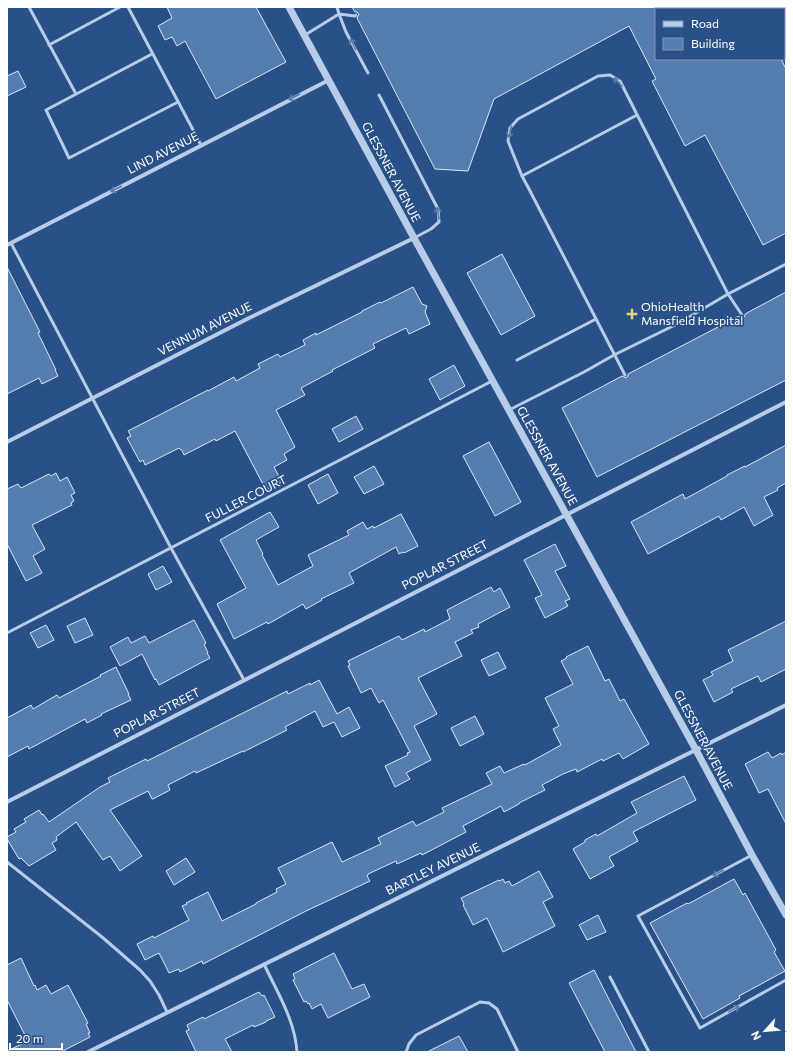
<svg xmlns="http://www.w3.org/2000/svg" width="793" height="1059" viewBox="0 0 793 1059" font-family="Commissioner,sans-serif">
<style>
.building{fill:#567db0;stroke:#dae6f6}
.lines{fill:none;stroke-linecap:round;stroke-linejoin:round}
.service{stroke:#b6cce8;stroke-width:3}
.minor{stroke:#b6cce8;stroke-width:4}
.tertiary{stroke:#b6cce8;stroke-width:7}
.oneway{stroke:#5b7ca9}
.poi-dot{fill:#eecf7e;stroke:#2a5187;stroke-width:1.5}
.labels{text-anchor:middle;stroke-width:3.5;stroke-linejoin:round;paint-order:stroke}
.street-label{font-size:12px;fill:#fff;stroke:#2a5187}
.poi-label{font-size:12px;fill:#fff;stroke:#2a5187;text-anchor:start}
</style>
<rect width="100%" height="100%" fill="#2a5187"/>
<!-- building -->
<g class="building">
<polygon points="167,7 256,7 286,62 216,99 185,41 177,46 172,37 165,40 158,26 172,18"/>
<polygon points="352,7 656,7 656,59 781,59 786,69 786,233 763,245 705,135 685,146 652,81 656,79 629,26 494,99 468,171 435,169 357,18 359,14 357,12 355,12"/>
<polygon points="18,71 26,87 7,96 7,76"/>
<polygon points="502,254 535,316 501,335 467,273"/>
<polygon points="7,267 40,332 38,333 56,370 55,370 58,376 42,384 39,378 7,394"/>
<polygon points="413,287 422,304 427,306 425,312 430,324 409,334 406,328 373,344 375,348 332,370 333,371 301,388 305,395 276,410 295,447 284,454 287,460 274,467 282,482 266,490 235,431 216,441 215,439 184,455 182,450 181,450 179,448 145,465 143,460 140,462 127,438 131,436 128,431 208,390 208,391 234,377 236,381 260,368 258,364 278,354 280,357 305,345 303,340 316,333 316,335 362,312 362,311 380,302 381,303"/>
<polygon points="786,292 786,380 597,477 562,408 622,376 626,378 628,376 628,374 739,316 741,318 743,318 745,316 745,314"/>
<polygon points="454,365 465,386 440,400 429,379"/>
<polygon points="356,416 363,429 339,442 332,429"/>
<polygon points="489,442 521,502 495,516 463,456"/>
<polygon points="786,445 786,483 777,488 778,490 764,497 773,515 754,526 744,507 721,520 719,516 648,554 631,522 683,494 685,499 727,476 727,475 745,466 745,467"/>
<polygon points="374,466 384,484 364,494 354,477"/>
<polygon points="56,473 60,481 67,477 75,493 71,495 74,501 71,503 72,505 32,525 45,549 33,556 42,573 26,581 7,544 7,489 18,484 21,488 49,474 51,476"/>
<polygon points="328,474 338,493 318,504 308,485"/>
<polygon points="270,512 279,527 256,540 263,554 262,555 278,585 313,566 308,555 349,535 347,531 363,522 367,529 373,526 374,528 401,514 418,546 404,553 403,552 399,554 396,547 349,573 354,583 321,599 322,600 306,609 303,604 268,624 267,622 234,639 217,604 246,588 220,540"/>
<polygon points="555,544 566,566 555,571 570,599 565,601 568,606 545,618 535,598 542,595 524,560"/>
<polygon points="163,566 172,582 156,590 148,574"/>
<polygon points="491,587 494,592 500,588 510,607 478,624 479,627 471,630 473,633 455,642 462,656 418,678 437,714 414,726 431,760 406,773 410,779 395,787 385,766 408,755 407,753 410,752 383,700 379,703 371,688 361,693 348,666 350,665 348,661 399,636 402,640 424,629 425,632 450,619 447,610"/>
<polygon points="85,618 93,635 75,643 67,626"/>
<polygon points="194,620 206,643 204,644 208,653 207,653 210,658 159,685 156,679 155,680 142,654 120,666 110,647 128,637 131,643 145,636 149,643"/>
<polygon points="786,621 786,669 761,682 758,676 731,689 733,692 714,702 703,680 713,675 711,672 733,661 728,650"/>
<polygon points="46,625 54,640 38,648 30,633"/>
<polygon points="588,646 605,681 609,679 620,701 624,699 649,744 623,759 619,753 603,761 602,759 577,772 576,769 563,774 542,785 545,790 519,803 519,804 504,812 501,806 463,826 466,832 422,855 421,853 397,864 396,861 368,874 368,875 367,876 370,881 306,911 203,964 202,961 180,972 179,969 169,973 159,953 145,960 137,944 153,936 154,938 189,920 182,906 187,904 186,903 208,892 222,921 256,904 256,903 277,892 276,889 286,884 278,868 332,842 342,862 381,844 378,838 413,821 416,826 444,812 442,808 492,784 486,773 500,766 504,773 524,764 525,765 561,745 553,729 559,726 545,698 573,684 561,661 567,658 566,657"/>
<polygon points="498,652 506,668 489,676 481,660"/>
<polygon points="116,667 129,694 128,694 131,700 101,714 102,715 87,723 85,719 29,749 28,746 7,757 7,718 31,705 33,709 57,695 59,698 101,676 100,675"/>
<polygon points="319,680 337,714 349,707 360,728 342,737 334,722 323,727 315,711 285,727 287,730 243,752 243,751 196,773 195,771 168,785 170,790 153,799 152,799 148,791 110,810 142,856 120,871 110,856 103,860 76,822 56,837 57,840 52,843 56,850 29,866 21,858 19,859 7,839 7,837 16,832 14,829 26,822 24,819 39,810 42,815 43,814 49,822 100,787 110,782 108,778 146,759 147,761 287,691 288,694 310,683 310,685"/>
<polygon points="475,716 484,734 460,746 451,728"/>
<polygon points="768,752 772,758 781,753 782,755 786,752 786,824 768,789 759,793 745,764"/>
<polygon points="684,776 696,800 633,832 638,841 609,857 614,866 590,879 573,849 585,842 585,840 596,834 597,836 637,813 631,802"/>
<polygon points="186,858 195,872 174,885 166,871"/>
<polygon points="539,871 553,897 543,902 555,926 503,952 487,918 473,925 463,905 464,904 461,898 499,880 500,881 503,879 505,883 509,881 512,886"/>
<polygon points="734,879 743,895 745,893 776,950 774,952 785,971 739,996 740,998 703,1019 650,923 687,903 688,904"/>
<polygon points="598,915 606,932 587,940 579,925"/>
<polygon points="334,953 352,989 364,984 370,997 328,1018 321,1004 312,1009 309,1003 308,1004 306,1001 304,1002 293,980 295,979 293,974"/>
<polygon points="21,958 34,986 35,985 37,990 46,985 51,994 68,985 88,1023 86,1024 90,1033 88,1033 90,1037 61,1052 7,1052 7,1051 28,1041 7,1000 7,965"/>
<polygon points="594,970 636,1052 605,1052 569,983"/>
<polygon points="259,992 262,996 264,995 275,1017 266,1021 266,1022 254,1027 253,1025 225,1039 232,1052 196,1052 186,1031 189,1030 187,1025 203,1017 204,1019"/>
<polygon points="459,1036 468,1052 427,1052"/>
</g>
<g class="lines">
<!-- service -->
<g class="service">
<polyline points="29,7 76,94"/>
<polyline points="128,7 201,145"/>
<polyline points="356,15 355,16 339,14 346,32 368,73"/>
<polyline points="305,35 339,14 337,7"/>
<polyline points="49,45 120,7"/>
<polyline points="152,54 46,110 69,158 178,102"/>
<polyline points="379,95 438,209 439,222 431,229 414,238"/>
<polyline points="522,176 637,115"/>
<polyline points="11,243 171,548 244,680"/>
<polyline points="517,360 596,319"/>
<polyline points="625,375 529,189 522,176 508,141 510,128 518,119 598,76 610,75 620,81 728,294 742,315"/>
<polyline points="509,410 584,372 614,355 679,323 728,294 786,264"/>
<polyline points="7,633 492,381"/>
<polyline points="752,855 638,916 700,1028 786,980"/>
<polyline points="7,862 102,937 140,970 150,981 159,995 167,1012"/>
<path d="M264 964C277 992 295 1020 297 1052"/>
<polyline points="610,977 649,1052"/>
<polyline points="406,1052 409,1044 416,1035 480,1002 489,1003 497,1009 518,1052"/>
</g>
<!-- minor -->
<g class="minor">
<polyline points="7,245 329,80"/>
<polyline points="7,442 247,319 414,238"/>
<polyline points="7,802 786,402"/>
<polyline points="88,1052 786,705"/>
</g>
<!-- tertiary -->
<polyline class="tertiary" points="289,7 414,238 696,750 752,855 786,915"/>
</g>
<!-- one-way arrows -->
<defs><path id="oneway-shaft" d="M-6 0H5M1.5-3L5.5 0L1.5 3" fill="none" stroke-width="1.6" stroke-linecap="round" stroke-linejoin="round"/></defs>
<g class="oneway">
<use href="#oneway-shaft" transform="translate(353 44) rotate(-117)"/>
<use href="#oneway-shaft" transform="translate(618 82) rotate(-133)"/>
<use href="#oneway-shaft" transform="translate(294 97) rotate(153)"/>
<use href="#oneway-shaft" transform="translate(510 132) rotate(104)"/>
<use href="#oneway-shaft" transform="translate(116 189) rotate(153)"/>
<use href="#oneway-shaft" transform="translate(438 213) rotate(-99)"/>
<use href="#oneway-shaft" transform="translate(718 873) rotate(152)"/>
<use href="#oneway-shaft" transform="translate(734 1009) rotate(-29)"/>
</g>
<!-- markers -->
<path class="poi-dot" d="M630 308h4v4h4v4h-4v4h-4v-4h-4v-4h4z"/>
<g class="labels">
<!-- street labels -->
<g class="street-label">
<text transform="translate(163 153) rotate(-27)" y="4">LIND AVENUE</text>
<text transform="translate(391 172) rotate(62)" y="4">GLESSNER AVENUE</text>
<text transform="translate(205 329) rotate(-27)" y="4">VENNUM AVENUE</text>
<text transform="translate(547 456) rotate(61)" y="4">GLESSNER AVENUE</text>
<text transform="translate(246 499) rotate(-27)" y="4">FULLER COURT</text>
<text transform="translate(445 565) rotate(-27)" y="4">POPLAR STREET</text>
<text transform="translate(157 713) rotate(-27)" y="4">POPLAR STREET</text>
<text transform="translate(703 740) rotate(62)" y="4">GLESSNER AVENUE</text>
<text transform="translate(433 869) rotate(-26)" y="4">BARTLEY AVENUE</text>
</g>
<!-- poi labels -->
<g class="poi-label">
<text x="641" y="311">OhioHealth<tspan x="641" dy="14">Mansfield Hospital</tspan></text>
</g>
</g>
<!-- border -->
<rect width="793" height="1059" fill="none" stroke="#ffffff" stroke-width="16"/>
<!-- legend -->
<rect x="655" y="8" width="130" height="52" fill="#2a5187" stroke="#7f97b7"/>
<rect x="663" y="21" width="20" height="6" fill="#b6cce8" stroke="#7f97b7"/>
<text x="691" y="28" font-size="12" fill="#ffffff">Road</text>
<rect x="663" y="38" width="20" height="12" fill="#567db0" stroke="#7f97b7"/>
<text x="691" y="48" font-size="12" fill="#ffffff">Building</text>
<!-- north arrow -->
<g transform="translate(765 1031) rotate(243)" stroke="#2a5187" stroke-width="3" paint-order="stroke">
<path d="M0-3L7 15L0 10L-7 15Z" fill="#ffffff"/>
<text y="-6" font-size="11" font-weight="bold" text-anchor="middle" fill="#ffffff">N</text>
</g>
<!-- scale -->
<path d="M10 1043v6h52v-6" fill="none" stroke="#ffffff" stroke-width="2"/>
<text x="16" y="1043" font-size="12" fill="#ffffff" stroke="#2a5187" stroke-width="3" paint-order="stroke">20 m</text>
</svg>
